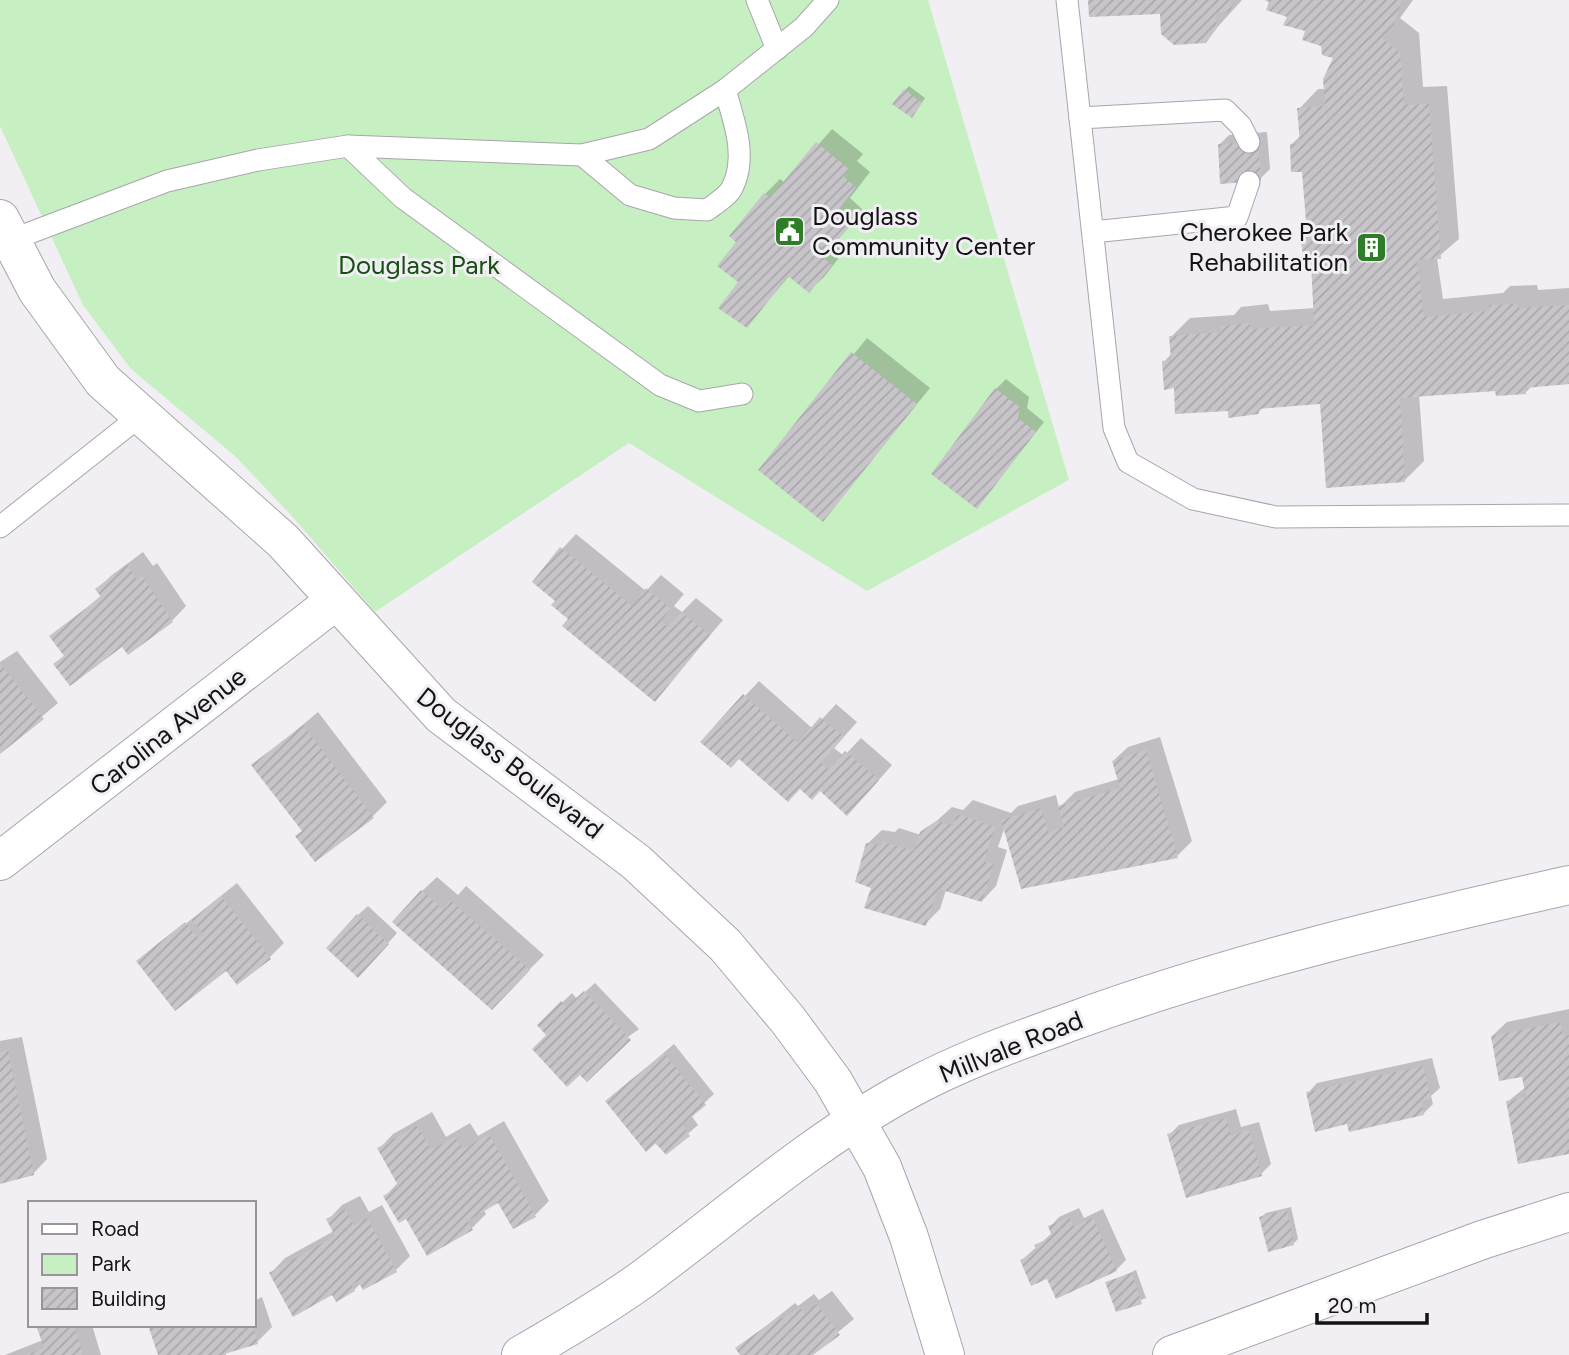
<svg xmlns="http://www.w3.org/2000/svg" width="1569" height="1355" viewBox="0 0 1569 1355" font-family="Figtree,sans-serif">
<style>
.green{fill:#c7f0c2}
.shadow{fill:#0003}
.building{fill:url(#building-hatch)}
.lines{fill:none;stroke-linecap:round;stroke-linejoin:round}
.service-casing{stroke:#a8a5ab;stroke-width:23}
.minor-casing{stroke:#a8a5ab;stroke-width:40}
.service{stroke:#fff;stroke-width:21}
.minor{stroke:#fff;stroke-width:38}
.labels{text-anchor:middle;stroke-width:6;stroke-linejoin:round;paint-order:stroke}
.poi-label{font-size:26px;fill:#131214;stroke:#f1eef4;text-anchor:start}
.park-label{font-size:26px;fill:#14500f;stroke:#f1eef4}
.street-label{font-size:26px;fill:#131214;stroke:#f1eef4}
</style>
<defs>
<pattern id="building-hatch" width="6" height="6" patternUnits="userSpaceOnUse" patternTransform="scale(1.75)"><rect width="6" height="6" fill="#c7c4ca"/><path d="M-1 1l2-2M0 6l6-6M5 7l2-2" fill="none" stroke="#aaa7ad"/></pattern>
</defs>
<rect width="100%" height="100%" fill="#f1eef4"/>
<!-- green -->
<polygon class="green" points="0,0 928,0 1069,480 867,591 629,443 375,612 291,515 235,456 131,369 83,305 0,126"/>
<!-- shadow -->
<g class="shadow">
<polygon points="1090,0 1242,0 1205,41 1161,12"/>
<polygon points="1268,0 1413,0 1400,18 1419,33 1423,87 1447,86 1459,239 1437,258 1443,299 1503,293 1510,286 1537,285 1538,290 1569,288 1569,384 1532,386 1525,393 1497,389 1419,395 1424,461 1405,480 1322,402 1264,406 1258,413 1230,409 1176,386 1164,362 1172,353 1171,337 1190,318 1234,315 1241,307 1268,304 1270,311 1315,308 1313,259 1302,235 1309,228 1304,170 1292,144 1301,135 1299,109 1318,89 1325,89 1335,57 1307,30"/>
<polygon points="909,86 925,98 916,111 905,90"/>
<polygon points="832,129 863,154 857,161 870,172 850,198 863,210 836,242 845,250 824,277 809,291 790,275 747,326 739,241 731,236 765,194 780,179 785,183"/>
<polygon points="1267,132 1270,169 1260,179 1219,145 1229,135"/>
<polygon points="867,338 930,388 823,520 760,470"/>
<polygon points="1006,379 1029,397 1027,408 1044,422 977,507 996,389"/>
<polygon points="576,534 646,591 661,575 684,594 674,606 682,612 696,598 723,620 655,700 570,618 557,601 562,549"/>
<polygon points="143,552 153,566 157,563 186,606 172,621 122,645 55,664 65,655 51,637 102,595 97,589 112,575"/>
<polygon points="17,651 58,703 0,752 0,662"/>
<polygon points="759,681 813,729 836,704 857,722 834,748 844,756 861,738 892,765 862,799 800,787 703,741"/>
<polygon points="318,712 387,802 373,816 303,830 254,766"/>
<polygon points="1160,737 1192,841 1177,856 1022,886 1005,826 998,847 1007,850 996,886 982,901 946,890 940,909 925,924 873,887 867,844 882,830 895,832 899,828 921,835 952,807 963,810 973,800 1011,813 1018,806 1056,795 1059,808 1075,792 1119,779 1113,761 1128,747"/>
<polygon points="437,877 458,895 466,886 544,955 492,1007 422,891"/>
<polygon points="237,883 284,943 269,958 226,969 139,961"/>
<polygon points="368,906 397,933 368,966 358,915"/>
<polygon points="595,983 639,1029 580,1072 539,1025 572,993 577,999"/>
<polygon points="1569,1009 1569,1152 1507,1102 1526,1087 1523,1075 1492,1036 1507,1022"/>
<polygon points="22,1037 47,1159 33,1174 0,1182 0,1041"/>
<polygon points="674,1044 714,1094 691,1115 698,1125 666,1153 607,1101"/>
<polygon points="1432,1058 1440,1088 1431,1096 1433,1104 1423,1114 1348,1122 1308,1093 1317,1083"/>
<polygon points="1236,1109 1241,1127 1259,1122 1271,1164 1261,1174 1169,1135 1179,1125"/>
<polygon points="432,1112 446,1137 470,1123 478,1136 504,1121 549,1201 535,1215 499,1201 484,1210 486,1214 472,1228 406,1216 385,1196 398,1183 379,1149 393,1134"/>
<polygon points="360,1196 369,1212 382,1205 410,1256 396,1270 361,1283 354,1290 333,1293 271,1273 285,1258 334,1231 328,1220 342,1205"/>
<polygon points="1291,1207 1298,1239 1293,1244 1261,1217 1266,1213"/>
<polygon points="1079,1208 1084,1218 1103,1209 1126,1260 1116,1270 1047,1277 1022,1260 1052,1233 1050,1227 1059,1217"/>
<polygon points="1136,1270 1146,1298 1117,1310 1107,1283"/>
<polygon points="832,1291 854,1319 810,1355 742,1355 737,1349 795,1303 798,1306 814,1294 819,1300"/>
<polygon points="254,1293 256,1300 262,1297 272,1327 257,1342 225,1352 226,1355 159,1355 150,1325 254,1325"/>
<polygon points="38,1325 92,1325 101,1355 5,1355 43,1340"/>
</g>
<!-- building -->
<g class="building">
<polygon points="1088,0 1231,0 1232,12 1215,13 1217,28 1206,43 1174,45 1161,34 1160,14 1089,17"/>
<polygon points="1264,0 1402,0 1394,24 1382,38 1400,53 1404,105 1429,104 1441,259 1417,260 1424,317 1489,311 1489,305 1518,304 1519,308 1569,305 1569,384 1525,388 1526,394 1496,396 1495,391 1400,398 1405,482 1326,488 1320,404 1258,409 1259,414 1228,418 1228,411 1175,414 1174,388 1164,390 1162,361 1171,360 1169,336 1222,332 1220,326 1249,323 1251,329 1314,325 1311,261 1304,263 1300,235 1307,234 1302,172 1291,172 1290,144 1300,143 1297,108 1325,106 1323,79 1333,58 1322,55 1321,46 1302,40 1305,31 1283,25 1287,17 1266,10 1269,2"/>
<polygon points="904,89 922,103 912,118 892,104"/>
<polygon points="1258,141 1261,181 1220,184 1218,144"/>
<polygon points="816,142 849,169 844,177 856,187 836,213 849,226 828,253 813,240 809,246 832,265 809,293 788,276 747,328 718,308 738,282 717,266 736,242 729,236 764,193 770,198"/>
<polygon points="851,352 917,404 823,522 758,470"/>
<polygon points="995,388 1020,407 1018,418 1036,432 977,509 931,474"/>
<polygon points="560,547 632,606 646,588 671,609 661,621 668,627 681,612 710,635 655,702 562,626 568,619 551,605 555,601 532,582"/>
<polygon points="127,565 137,580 142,576 173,622 128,655 122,647 70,686 53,664 64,656 49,636 101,597 95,589"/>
<polygon points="0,663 44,719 0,754"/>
<polygon points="743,694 798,743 820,717 844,737 821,763 829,770 845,751 879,780 847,816 820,791 812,800 800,789 788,802 739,759 731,768 700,742"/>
<polygon points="303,725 374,818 315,862 295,836 302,831 251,765"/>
<polygon points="1146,750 1178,858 1021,889 1001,820 1041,808 1048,832 1064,827 1058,806 1120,788 1112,761"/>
<polygon points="957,814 995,827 984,862 994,864 982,902 938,889 926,926 864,908 871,888 855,882 866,843 881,846 883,842 914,851 920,832 936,821 953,825"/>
<polygon points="421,890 443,909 450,900 530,970 492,1010 392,922"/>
<polygon points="221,896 271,959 237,985 226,971 175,1011 136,961 185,922 198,938 203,934 192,920"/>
<polygon points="357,914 389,944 358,978 326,948"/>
<polygon points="584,991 631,1040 587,1082 580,1075 567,1087 532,1049 546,1035 537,1025 561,1001 566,1007"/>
<polygon points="1560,1022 1563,1036 1569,1035 1569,1154 1518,1164 1506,1101 1526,1097 1522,1077 1499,1081 1491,1036"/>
<polygon points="8,1050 34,1175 0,1184 0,1052"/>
<polygon points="664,1053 706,1105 682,1125 690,1136 666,1155 656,1143 646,1152 605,1101"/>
<polygon points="1423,1066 1431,1099 1421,1101 1424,1115 1349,1132 1347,1124 1315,1132 1306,1092"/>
<polygon points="1226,1118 1231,1136 1249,1130 1262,1176 1186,1198 1167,1134"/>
<polygon points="417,1126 431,1150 455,1137 463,1149 489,1134 536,1217 513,1229 498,1203 467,1221 473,1230 427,1256 406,1219 399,1223 383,1196 399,1187 377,1148"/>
<polygon points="345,1209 354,1225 367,1218 397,1272 363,1290 358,1281 351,1285 355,1291 336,1302 332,1295 293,1317 269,1273 335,1236 326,1219"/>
<polygon points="1287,1210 1294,1245 1268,1252 1259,1217"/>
<polygon points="1069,1217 1074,1226 1093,1218 1117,1271 1056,1299 1047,1279 1031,1286 1020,1260 1037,1252 1034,1245 1052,1237 1048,1226"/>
<polygon points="1132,1273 1142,1304 1116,1312 1105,1282"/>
<polygon points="817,1304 840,1335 813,1355 740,1355 735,1348 780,1316 783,1319 799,1307 804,1313"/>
<polygon points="36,1325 74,1325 83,1355 26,1355 44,1348"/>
<polygon points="148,1325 252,1325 258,1344 221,1355 158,1355"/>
</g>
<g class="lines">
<defs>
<g id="service">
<polyline points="757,0 777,49"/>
<polyline points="1067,0 1114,428 1128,462 1193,499 1276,517 1569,515"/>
<polyline points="1080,118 1225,110 1241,126 1249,142"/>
<polyline points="348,146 403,198 660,385 699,401 742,394"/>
<path d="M582 155 630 195 674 208 707 210C715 204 728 196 732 188 748 157 734 121 725 90"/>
<polyline points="1093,232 1237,217 1249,182"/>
<polyline points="11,240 167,181 258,160 348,146 582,155 649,139 725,90 804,27 828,0"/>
<polyline points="0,527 140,416"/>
</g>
<g id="minor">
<polyline points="0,219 37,290 103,381 283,541 441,715 636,862 725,945 788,1020 833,1081 882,1167 909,1237 945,1355"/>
<polyline points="0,861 335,601"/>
<path d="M521 1355C561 1332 602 1308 640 1281 730 1215 812 1141 911 1088 963 1060 1018 1041 1073 1021 1234 962 1402 923 1569 885"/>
<polyline points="1172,1355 1482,1240 1569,1212"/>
</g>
</defs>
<!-- service casing -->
<use href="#service" class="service-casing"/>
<!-- minor casing -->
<use href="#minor" class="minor-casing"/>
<!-- service -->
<use href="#service" class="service"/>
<!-- minor -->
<use href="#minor" class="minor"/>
</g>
<!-- icons -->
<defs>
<symbol id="civic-square" viewBox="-11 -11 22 22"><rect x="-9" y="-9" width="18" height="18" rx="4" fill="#2e7e28" stroke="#f1eef4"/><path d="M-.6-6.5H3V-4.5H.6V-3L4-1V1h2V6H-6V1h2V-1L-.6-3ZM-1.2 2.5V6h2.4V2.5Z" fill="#fff"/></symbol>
<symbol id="building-square" viewBox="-11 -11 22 22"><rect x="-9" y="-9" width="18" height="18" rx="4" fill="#2e7e28" stroke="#f1eef4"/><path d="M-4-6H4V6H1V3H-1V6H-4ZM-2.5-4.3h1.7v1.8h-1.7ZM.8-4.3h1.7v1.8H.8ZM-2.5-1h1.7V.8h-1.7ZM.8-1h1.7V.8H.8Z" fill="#fff"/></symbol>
</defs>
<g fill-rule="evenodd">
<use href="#civic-square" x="772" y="214" width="35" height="35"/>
<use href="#building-square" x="1354" y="230" width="35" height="35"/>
</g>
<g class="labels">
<!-- poi labels -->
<g class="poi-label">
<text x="812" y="225">Douglass<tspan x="812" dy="30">Community Center</tspan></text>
<text x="1348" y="241" text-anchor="end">Cherokee Park<tspan x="1348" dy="30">Rehabilitation</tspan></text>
</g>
<!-- park labels -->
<g class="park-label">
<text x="419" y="274">Douglass Park</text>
</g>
<!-- street labels -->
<g class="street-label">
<text transform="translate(168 731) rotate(-38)" y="9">Carolina Avenue</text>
<text transform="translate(510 763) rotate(38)" y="9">Douglass Boulevard</text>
<text transform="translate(1011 1047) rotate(-22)" y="9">Millvale Road</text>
</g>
</g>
<!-- legend -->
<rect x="28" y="1201" width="228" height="126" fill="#f1eef4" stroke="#98969a" stroke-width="2"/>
<rect x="42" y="1224" width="35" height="10" fill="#ffffff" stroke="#98969a" stroke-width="2"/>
<text x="91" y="1236" font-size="21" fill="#131214">Road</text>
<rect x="42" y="1254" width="35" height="21" fill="#c7f0c2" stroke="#98969a" stroke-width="2"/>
<text x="91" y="1271" font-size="21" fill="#131214">Park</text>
<rect x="42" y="1288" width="35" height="21" fill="url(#building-hatch)" stroke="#98969a" stroke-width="2"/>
<text x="91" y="1306" font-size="21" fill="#131214">Building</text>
<!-- scale -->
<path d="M1317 1313v10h110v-10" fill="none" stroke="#131214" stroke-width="3.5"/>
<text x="1328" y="1313" font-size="21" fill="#131214" stroke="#f1eef4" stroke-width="5" paint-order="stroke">20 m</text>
</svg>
